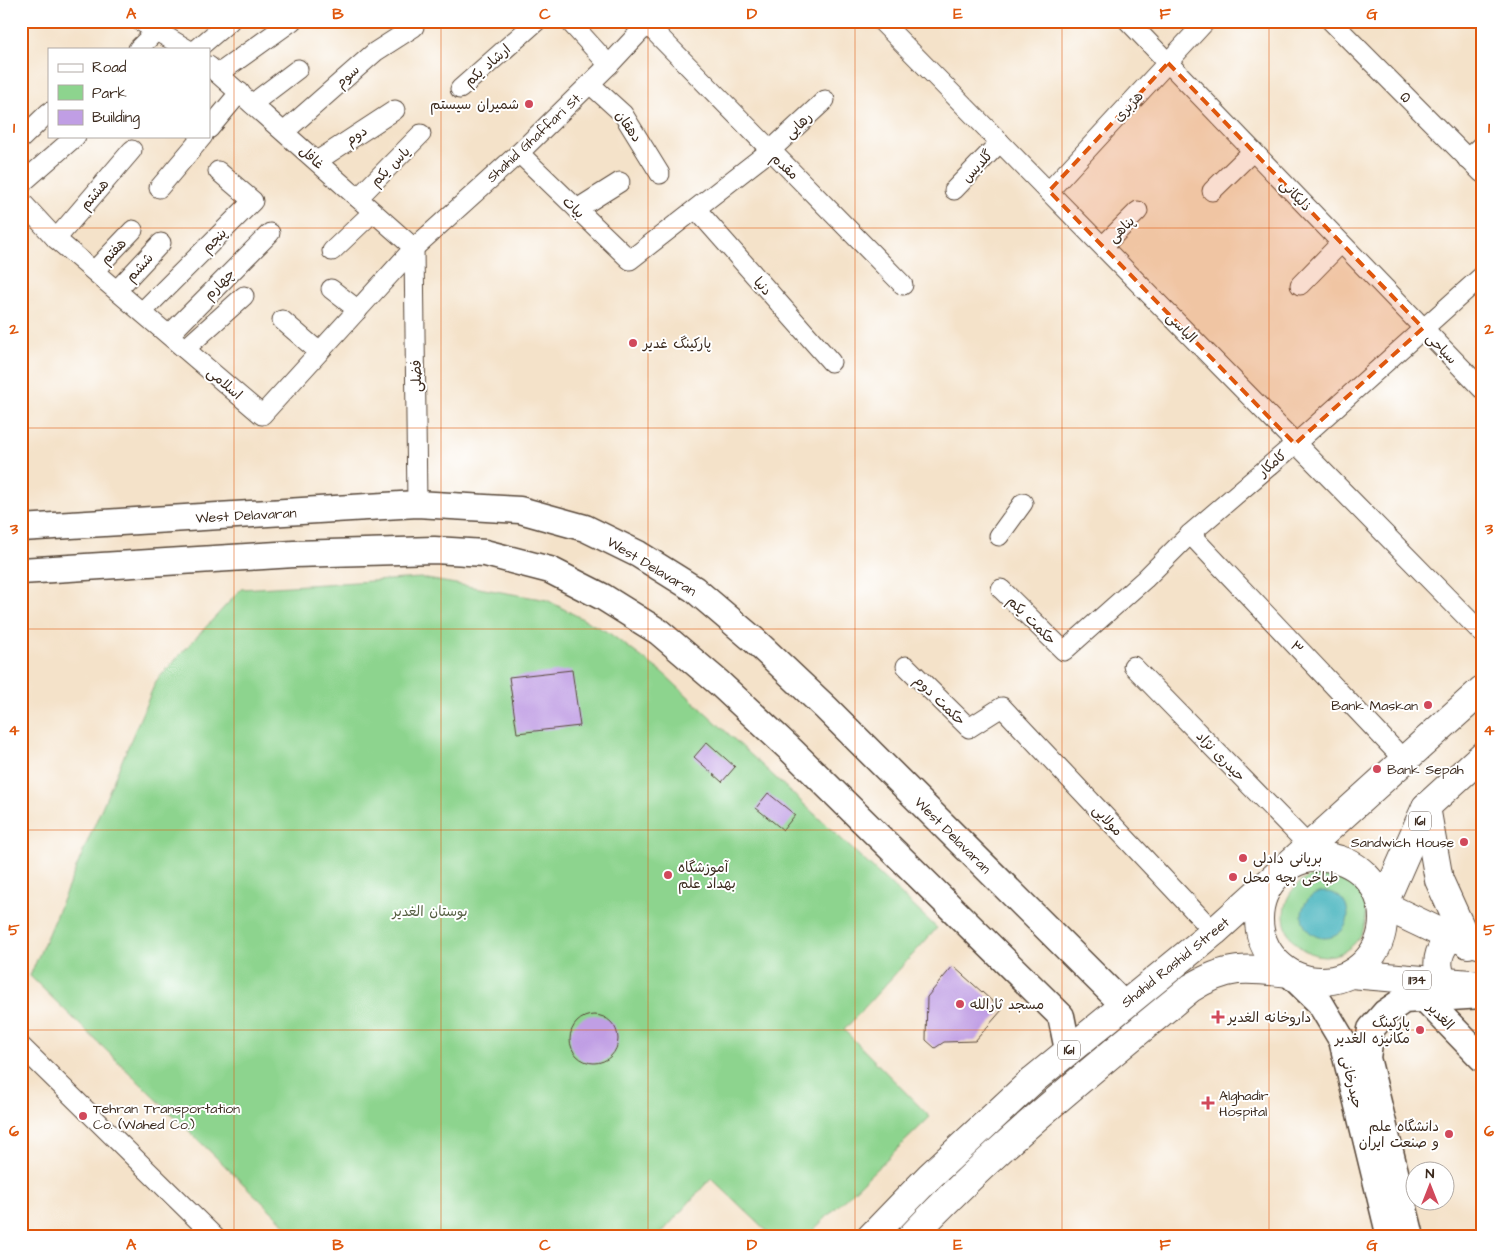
<svg xmlns="http://www.w3.org/2000/svg" width="1503" height="1258" viewBox="0 0 1503 1258" font-family="'Architects Daughter','Playpen Sans Arabic',sans-serif">
<style>
.green{fill:#8dd48e;stroke:#647f56}
.water{fill:#44b3bd;stroke:#406e6e}
.building{fill:#c09ee4}
.lines{fill:none;stroke-linecap:round;stroke-linejoin:round}
.minor-casing{stroke:#574638;stroke-width:21}
.secondary-casing{stroke:#574638;stroke-width:29}
.primary-casing{stroke:#574638;stroke-width:30}
.minor{stroke:#fff;stroke-width:19}
.secondary{stroke:#fff;stroke-width:26}
.primary{stroke:#fff;stroke-width:28}
.marked{fill:#df570d;fill-opacity:0.2;stroke:#df570d;stroke-width:4;stroke-dasharray:10 6;stroke-linejoin:round}
.grid{fill:none;stroke:#df570d;stroke-width:1;stroke-opacity:0.55}
.poi-dot{fill:#d1495b;stroke:#fff;stroke-width:2}
.labels{text-anchor:middle;stroke-width:4;stroke-linejoin:round;paint-order:stroke}
.shield{fill:#fff;stroke:#766a62;stroke-width:1}
.shield-label{font-size:12px;font-weight:bold;fill:#3b2a1e}
.street-label{font-size:14px;fill:#3b2a1e;stroke:#fff}
.poi-label{font-size:14px;fill:#3b2a1e;stroke:#fff;text-anchor:start}
.park-label{font-size:14px;fill:#545d40;stroke:#fff}
.neatline{fill:none;stroke:#df570d;stroke-width:2}
.grid-label{font-size:16px;text-anchor:middle;font-weight:bold;fill:#df570d}
</style>
<rect width="100%" height="100%" fill="#fff"/>
<filter id="ink" filterUnits="userSpaceOnUse"><feTurbulence type="fractalNoise" baseFrequency=".02" numOctaves="2"/><feDisplacementMap in="SourceGraphic" scale="10" xChannelSelector="R" yChannelSelector="G"/><feConvolveMatrix kernelMatrix="1 2 1 2 8 2 1 2 1" color-interpolation-filters="sRGB"/></filter>
<filter id="wash" filterUnits="userSpaceOnUse"><feTurbulence type="fractalNoise" baseFrequency=".0096" numOctaves="4" result="noise"/><feDisplacementMap in="SourceGraphic" scale="20" xChannelSelector="R" yChannelSelector="G"/><feGaussianBlur stdDeviation="1.12" result="paint"/><feColorMatrix in="noise" values="0 0 0 0 0 0 0 0 0 0 0 0 0 0 0 0 0 1.4 0 .05"/><feComposite in="paint" operator="in"/></filter>
<g filter="url(#wash)">
<rect width="100%" height="100%" fill="#f4e2c9"/>
<!-- green -->
<g class="green">
<polygon points="421,578 547,600 609,633 663,673 937,928 844,1030 930,1117 806,1237 773,1237 711,1178 658,1237 298,1237 30,976 156,681 241,589"/>
<circle cx="1325" cy="915" r="41"/>
</g>
<!-- water -->
<circle class="water" cx="1325" cy="915" r="23"/>
<g id="blocks">
<!-- building -->
<g class="building">
<polygon points="572,670 580,726 517,733 509,677"/>
<polygon points="707,742 735,767 722,782 694,757"/>
<polygon points="768,793 795,815 783,830 756,808"/>
<polygon points="953,966 1002,1010 975,1041 944,1042 935,1048 926,1040 927,997"/>
<circle cx="594" cy="1039" r="24"/>
</g>
</g>
</g>
<g filter="url(#ink)">
<use href="#blocks" fill-opacity="0" stroke="#574638" stroke-width="1"/>
<g class="lines">
<defs>
<g id="minor">
<polyline points="140,21 187,49"/>
<polyline points="569,21 609,65"/>
<polyline points="881,21 1482,633"/>
<polyline points="1128,21 1482,389"/>
<polyline points="1331,21 1482,173"/>
<polyline points="647,24 903,285"/>
<polyline points="138,49 157,30"/>
<polyline points="197,49 230,21"/>
<polyline points="209,66 414,248"/>
<polyline points="218,74 292,21"/>
<polyline points="590,84 623,114 660,174"/>
<polyline points="460,89 537,21"/>
<polyline points="252,104 298,69"/>
<polyline points="209,129 240,92"/>
<polyline points="284,132 375,52 414,27"/>
<polyline points="21,139 49,112"/>
<polyline points="519,153 630,260 771,150 825,100"/>
<polyline points="1467,159 1482,145"/>
<polyline points="317,161 395,110"/>
<polyline points="21,184 76,136"/>
<polyline points="159,188 203,136"/>
<polyline points="954,190 1000,142"/>
<polyline points="1049,191 1206,21"/>
<polyline points="1212,191 1253,151"/>
<polyline points="358,198 421,134"/>
<polyline points="21,201 56,239 262,415 414,248 519,153 609,65 650,21"/>
<polyline points="577,209 620,182"/>
<polyline points="696,209 831,362"/>
<polyline points="56,239 132,150"/>
<polyline points="1103,246 1138,211"/>
<polyline points="414,248 417,504"/>
<polyline points="332,251 373,212"/>
<polyline points="94,271 133,230"/>
<polyline points="1300,285 1341,243"/>
<polyline points="331,289 358,310"/>
<polyline points="117,290 161,243"/>
<polyline points="142,312 253,201 218,171"/>
<polyline points="282,320 319,352"/>
<polyline points="169,335 270,233"/>
<polyline points="185,349 244,296"/>
<polyline points="1190,534 1404,760"/>
<polyline points="999,536 1023,503"/>
<polyline points="1001,589 1064,651 1145,579 1190,534 1295,444 1482,276"/>
<polyline points="906,666 969,728 1002,707 1214,932"/>
<polyline points="1133,666 1309,846"/>
<polyline points="21,1046 215,1237"/>
</g>
<g id="secondary">
<polyline points="21,528 417,504 520,510 585,528 638,554 694,589 754,640 826,708 1123,1004"/>
<polyline points="21,571 294,554 434,550 485,553 550,570 603,597 659,632 719,683 791,750 1061,1016 1068,1050"/>
<polyline points="1289,973 1320,1003 1342,1040 1390,1237"/>
<polyline points="1424,998 1482,1058"/>
<polyline points="1411,1237 1367,1058 1371,1029 1385,1013 1404,1000 1482,995"/>
</g>
<g id="primary">
<polyline points="1482,756 1426,807 1383,905 1450,937 1482,945"/>
<polyline points="1426,807 1439,880 1468,944"/>
<circle cx="1321" cy="919" r="62"/>
<polyline points="1351,974 1482,985"/>
<path d="M1443 982C1435 964 1437 952 1450 937"/>
<polyline points="871,1237 930,1176 1033,1080 1214,932 1482,690"/>
<path d="M911 1237C997 1146 1095 1067 1191 988 1228 965 1247 968 1289 973"/>
</g>
</defs>
<!-- minor casing -->
<use href="#minor" class="minor-casing"/>
<!-- secondary casing -->
<use href="#secondary" class="secondary-casing"/>
<!-- primary casing -->
<use href="#primary" class="primary-casing"/>
<!-- minor -->
<use href="#minor" class="minor"/>
<!-- secondary -->
<use href="#secondary" class="secondary"/>
<!-- primary -->
<use href="#primary" class="primary"/>
</g>
</g>
<!-- marked area -->
<path class="marked" d="M1168 63 1423 328 1295 444 1049 191Z"/>
<!-- grid -->
<path class="grid" d="M234 21V1237M441 21V1237M648 21V1237M855 21V1237M1062 21V1237M1269 21V1237M21 228H1482M21 428H1482M21 629H1482M21 830H1482M21 1030H1482"/>
<!-- markers -->
<g class="poi-dot">
<circle cx="529" cy="104" r="5"/>
<circle cx="633" cy="343" r="5"/>
<circle cx="1428" cy="705" r="5"/>
<circle cx="1377" cy="769" r="5"/>
<circle cx="1464" cy="842" r="5"/>
<circle cx="1243" cy="858" r="5"/>
<circle cx="668" cy="875" r="5"/>
<circle cx="1233" cy="877" r="5"/>
<circle cx="960" cy="1004" r="5"/>
<path d="M1215.5 1009.5h5v5h5v5h-5v5h-5v-5h-5v-5h5z"/>
<circle cx="1420" cy="1030" r="5"/>
<path d="M1205.5 1095.5h5v5h5v5h-5v5h-5v-5h-5v-5h5z"/>
<circle cx="83" cy="1116" r="5"/>
<circle cx="1449" cy="1134" r="5"/>
</g>
<g class="labels">
<!-- shield labels -->
<g class="shield">
<rect x="1409" y="811.5" width="22" height="19" rx="4"/>
<rect x="1403" y="970.5" width="28" height="19" rx="4"/>
<rect x="1058" y="1040.5" width="22" height="19" rx="4"/>
</g>
<g class="shield-label">
<text x="1420" y="825">161</text>
<text x="1417" y="984">1134</text>
<text x="1069" y="1054">161</text>
</g>
<!-- street labels -->
<g class="street-label">
<text transform="translate(487 65) rotate(-41)" y="5">ارشاد یکم</text>
<text transform="translate(347 76) rotate(-42)" y="5">سوم</text>
<text transform="translate(1406 97) rotate(45)" y="5">۵</text>
<text transform="translate(1128 106) rotate(-47)" y="5">هژبری</text>
<text transform="translate(798 125) rotate(-43)" y="5">رهایی</text>
<text transform="translate(629 126) rotate(55)" y="5">دهقان</text>
<text transform="translate(356 135) rotate(-33)" y="5">دوم</text>
<text transform="translate(534 137) rotate(-43)" y="5">Shahid Ghaffari St.</text>
<text transform="translate(312 157) rotate(42)" y="5">غافل</text>
<text transform="translate(390 166) rotate(-45)" y="5">یاس یکم</text>
<text transform="translate(785 166) rotate(42)" y="5">مقدم</text>
<text transform="translate(977 166) rotate(-47)" y="5">گلدیس</text>
<text transform="translate(94 194) rotate(-49)" y="5">هشتم</text>
<text transform="translate(1296 195) rotate(46)" y="5">ذلیکانی</text>
<text transform="translate(574 207) rotate(44)" y="5">بیات</text>
<text transform="translate(1121 229) rotate(-44)" y="5">پناهی</text>
<text transform="translate(214 240) rotate(-45)" y="5">پنجم</text>
<text transform="translate(113 251) rotate(-46)" y="5">هفتم</text>
<text transform="translate(139 267) rotate(-47)" y="5">ششم</text>
<text transform="translate(219 284) rotate(-45)" y="5">چهارم</text>
<text transform="translate(763 286) rotate(48)" y="5">دنیا</text>
<text transform="translate(1182 327) rotate(46)" y="5">الیاسی</text>
<text transform="translate(1442 348) rotate(46)" y="5">سیاحی</text>
<text transform="translate(416 376) rotate(-91)" y="5">فضلی</text>
<text transform="translate(225 383) rotate(41)" y="5">اسلامی</text>
<text transform="translate(1272 463) rotate(-41)" y="5">کامکار</text>
<text transform="translate(246 515) rotate(-3)" y="5">West Delavaran</text>
<text transform="translate(652 566) rotate(31)" y="5">West Delavaran</text>
<text transform="translate(1032 620) rotate(45)" y="5">حکمت یکم</text>
<text transform="translate(1297 647) rotate(47)" y="5">۳</text>
<text transform="translate(940 700) rotate(44)" y="5">حکمت دوم</text>
<text transform="translate(1221 756) rotate(46)" y="5">حیدری نژاد</text>
<text transform="translate(1108 820) rotate(47)" y="5">مولایی</text>
<text transform="translate(953 835) rotate(45)" y="5">West Delavaran</text>
<text transform="translate(1175 962) rotate(-39)" y="5">Shahid Rashid Street</text>
<text transform="translate(1441 1016) rotate(46)" y="5">الغدیر</text>
<text transform="translate(1352 1082) rotate(76)" y="5">حیدرخانی</text>
</g>
<!-- poi labels -->
<g class="poi-label">
<text x="519" y="109" text-anchor="end">شمیران سیستم</text>
<text x="643" y="348">پارکینگ غدیر</text>
<text x="1418" y="710" text-anchor="end">Bank Maskan</text>
<text x="1387" y="774">Bank Sepah</text>
<text x="1454" y="847" text-anchor="end">Sandwich House</text>
<text x="1253" y="863">بریانی دادلی</text>
<text x="678" y="872">آموزشگاه<tspan x="678" dy="16">بهداد علم</tspan></text>
<text x="1243" y="882">طباخی بچه محل</text>
<text x="970" y="1009">مسجد ثارالله</text>
<text x="1228" y="1022">داروخانه الغدیر</text>
<text x="1410" y="1027" text-anchor="end">پارکینگ<tspan x="1410" dy="16">مکانیزه الغدیر</tspan></text>
<text x="1219" y="1100">Alghadir<tspan x="1219" dy="16">Hospital</tspan></text>
<text x="93" y="1113">Tehran Transportation<tspan x="93" dy="16">Co. (Wahed Co.)</tspan></text>
<text x="1439" y="1131" text-anchor="end">دانشگاه علم<tspan x="1439" dy="16">و صنعت ایران</tspan></text>
</g>
<!-- park labels -->
<g class="park-label">
<text x="430" y="916">بوستان الغدیر</text>
</g>
</g>
<!-- margin -->
<rect width="1503" height="1258" fill="none" stroke="#fff" stroke-width="55"/>
<!-- legend -->
<rect x="48" y="48" width="162" height="90" fill="#ffffff" stroke="#b1aaa5"/>
<rect x="58" y="64" width="25" height="8" fill="#ffffff" stroke="#b1aaa5"/>
<text x="92" y="72" font-size="15" fill="#3b2a1e">Road</text>
<rect x="58" y="85" width="25" height="15" fill="#8dd48e" stroke="#b1aaa5"/>
<text x="92" y="98" font-size="15" fill="#3b2a1e">Park</text>
<rect x="58" y="110" width="25" height="15" fill="#c09ee4" stroke="#b1aaa5"/>
<text x="92" y="122" font-size="15" fill="#3b2a1e">Building</text>
<!-- north arrow -->
<g transform="translate(1430 1186)"><circle r="24" fill="#ffffff" stroke="#b1aaa5"/>
<path d="M0-4L9 19L0 12L-9 19Z" fill="#d1495b"/>
<text y="-8" font-size="14" font-weight="bold" text-anchor="middle" fill="#3b2a1e">N</text>
</g>
<rect x="28" y="28" width="1448" height="1202" class="neatline"/>
<g class="grid-label">
<text x="131" y="19">A</text>
<text x="338" y="19">B</text>
<text x="545" y="19">C</text>
<text x="752" y="19">D</text>
<text x="958" y="19">E</text>
<text x="1165" y="19">F</text>
<text x="1372" y="19">G</text>
<text x="14" y="133">1</text>
<text x="1489" y="133">1</text>
<text x="14" y="334">2</text>
<text x="1489" y="334">2</text>
<text x="14" y="534">3</text>
<text x="1489" y="534">3</text>
<text x="14" y="735">4</text>
<text x="1489" y="735">4</text>
<text x="14" y="935">5</text>
<text x="1489" y="935">5</text>
<text x="14" y="1136">6</text>
<text x="1489" y="1136">6</text>
<text x="131" y="1250">A</text>
<text x="338" y="1250">B</text>
<text x="545" y="1250">C</text>
<text x="752" y="1250">D</text>
<text x="958" y="1250">E</text>
<text x="1165" y="1250">F</text>
<text x="1372" y="1250">G</text>
</g>
</svg>
